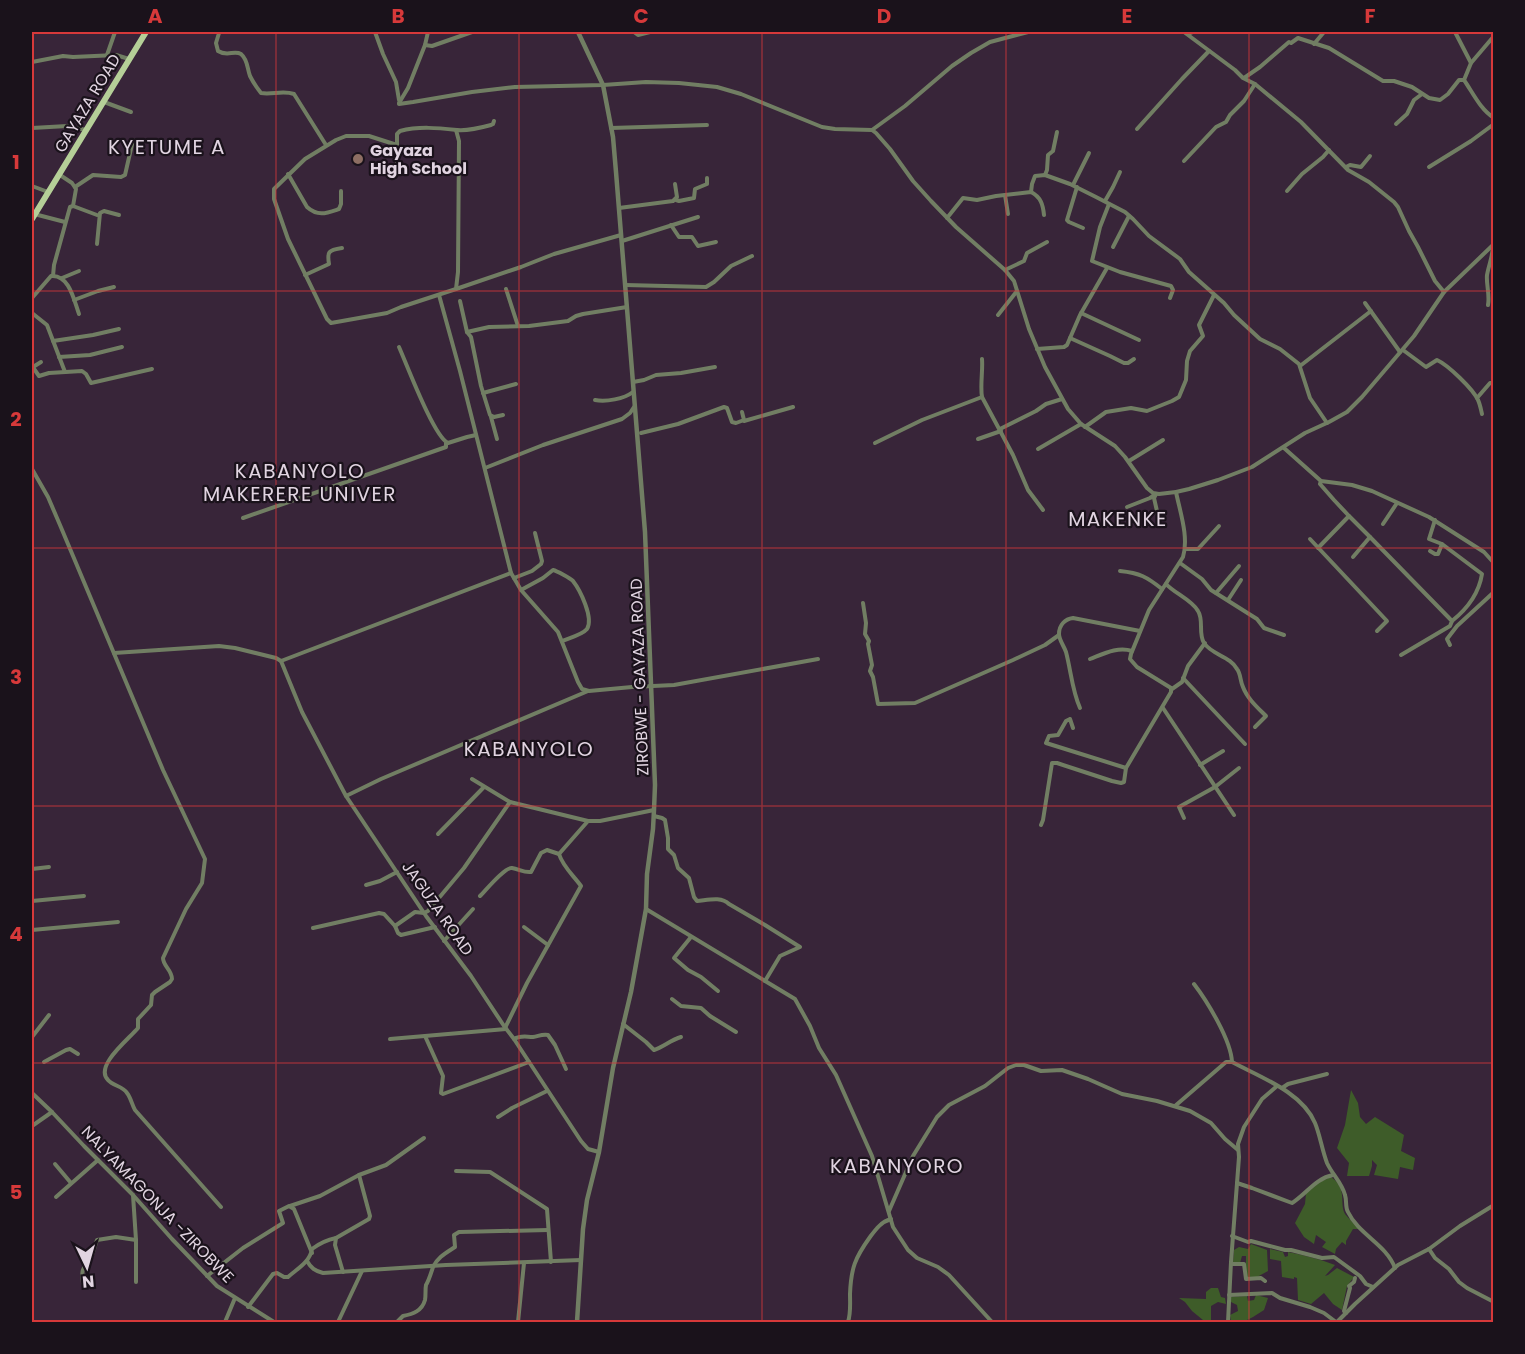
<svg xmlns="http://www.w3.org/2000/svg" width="1525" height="1354" viewBox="0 0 1525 1354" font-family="Poppins,sans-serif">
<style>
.green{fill:#3e5c29}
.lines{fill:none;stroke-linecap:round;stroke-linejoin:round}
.minor{stroke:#717e63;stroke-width:4}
.tertiary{stroke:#717e63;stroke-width:4.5}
.primary{stroke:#b5cf98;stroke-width:6}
.grid{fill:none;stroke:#d7393a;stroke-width:1.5;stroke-opacity:0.55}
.education-dot{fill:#8d6e63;stroke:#1a121b;stroke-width:2}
.labels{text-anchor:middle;stroke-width:4.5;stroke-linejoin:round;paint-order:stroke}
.street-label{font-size:16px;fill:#e1d4e1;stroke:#1a121b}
.poi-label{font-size:16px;font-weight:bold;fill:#e1d4e1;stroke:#1a121b;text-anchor:start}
.quarter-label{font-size:20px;letter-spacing:1.5px;fill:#e1d4e1;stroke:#1a121b}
.neatline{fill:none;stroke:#d7393a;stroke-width:2}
.grid-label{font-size:20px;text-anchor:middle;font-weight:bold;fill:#d7393a}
</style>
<rect width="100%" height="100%" fill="#382539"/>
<!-- green -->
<g class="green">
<polygon points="1351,1090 1358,1103 1360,1117 1366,1124 1375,1117 1404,1135 1401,1151 1415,1158 1413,1170 1400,1167 1398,1179 1374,1175 1377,1165 1372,1160 1372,1166 1369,1176 1347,1176 1349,1163 1337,1148 1345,1125"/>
<path d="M1331 1177C1348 1189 1339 1202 1345 1214 1349 1219 1355 1224 1359 1229H1353L1346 1241V1245L1342 1242 1336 1249 1335 1254 1322 1247 1326 1242 1316 1235 1314 1244 1304 1237 1295 1223 1305 1204 1306 1193 1318 1183Z"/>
<polygon points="1251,1244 1267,1250 1268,1271 1257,1277 1246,1277 1246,1256 1242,1256 1240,1263 1233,1262 1234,1250 1239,1247 1248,1249"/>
<path d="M1270 1249 1283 1252 1285 1257 1288 1256V1252C1304 1255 1319 1259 1335 1265L1325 1276 1328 1275 1337 1268 1354 1277 1347 1286 1342 1310 1333 1304 1324 1293 1311 1304 1298 1300 1297 1278 1294 1277V1279L1282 1277 1281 1261 1270 1259Z"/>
<polygon points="1211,1288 1218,1288 1221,1297 1225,1298 1226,1304 1218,1302 1211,1306 1211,1322 1203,1322 1203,1320 1192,1311 1185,1302 1179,1298 1206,1299 1206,1292"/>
<polygon points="1256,1295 1268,1298 1264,1310 1253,1317 1243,1322 1231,1321 1230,1315 1238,1311 1237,1305 1231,1302 1231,1297 1247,1296 1248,1301 1254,1300"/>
</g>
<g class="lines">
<!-- minor -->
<g class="minor">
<path d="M217 32 219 33 216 43 218 51C227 57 234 50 241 54 248 60 247 68 250 76 253 82 257 88 261 93 272 95 283 90 294 94L326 145"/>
<polyline points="375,32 383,54 396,82 399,100"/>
<polyline points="634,32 638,35 650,32"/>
<polyline points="1184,32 1235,70 1243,78 1255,84 1301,122 1348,170 1369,182 1394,202 1398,207 1409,231 1418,247 1435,281 1444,292"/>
<polyline points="1455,32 1471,63"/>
<polyline points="1188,34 1193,32"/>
<polyline points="1314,44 1324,32"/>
<polyline points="425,45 432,46 472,32"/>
<polyline points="107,55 115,32"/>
<polyline points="32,62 63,56 73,57 116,55 129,59"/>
<polyline points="1244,78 1260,67 1289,42 1291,43 1298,38 1329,48 1383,81 1394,81 1412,87 1429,98 1440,100 1448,94 1459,80 1464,80 1471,63 1494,36"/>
<path d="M1464 80C1473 93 1480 109 1494 118"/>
<polyline points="104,102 131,112"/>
<polyline points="399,103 408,88 425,45 428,32"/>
<polyline points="399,104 413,102 472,92 515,87 603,85 646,82 679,83 717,87 741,94 822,127 835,129 872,130 876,133 890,149 913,181 931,201 956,227 1005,270 1014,281 1029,329 1045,367 1068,409 1081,424 1115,446 1125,457 1147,488 1153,493 1159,494 1176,492 1189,489 1218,480 1252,467 1305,433 1329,422 1347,412 1362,397 1414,336 1444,292 1494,244"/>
<polyline points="1396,124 1407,114 1414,100 1422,94"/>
<polyline points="32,128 67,126 86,130"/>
<polyline points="611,128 707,125"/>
<polyline points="1137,129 1182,79 1209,51"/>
<polyline points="872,130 905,106 952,66 971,53 990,42 1028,32"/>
<polyline points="397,145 369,136 346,136 336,140 305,159 274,189 274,199 288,239 327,319 331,323 387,313 401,307 456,289 458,272 459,141 456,130"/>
<polyline points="1184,161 1216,127 1226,122 1230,115 1244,101 1255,84"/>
<path d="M397 166V134L400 131C419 126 438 128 457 130 468 131 480 128 491 125L493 124 494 121"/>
<polyline points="1346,167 1350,165 1361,167 1370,156"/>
<polyline points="1429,167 1471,141 1494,124"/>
<path d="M288 174 307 207C318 217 327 213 339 209L341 204V191"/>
<polyline points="1045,175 1047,170 1048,155 1053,151 1057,132"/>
<polyline points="1073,185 1089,153"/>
<polyline points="32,186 48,192"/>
<polyline points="75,187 93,175 121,177 125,175 133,140"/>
<polyline points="1077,187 1067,220 1069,222 1083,228"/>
<polyline points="1287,191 1302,174 1323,157 1329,150"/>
<polyline points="1031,192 1032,184 1035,176 1045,175 1070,184 1096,197 1125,212 1133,219 1149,236 1180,259 1189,272 1224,303 1234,315 1260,339 1280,349 1299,364 1310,398 1327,423"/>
<polyline points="1005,195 1008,214"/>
<polyline points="676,200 679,201 694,198 695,189 707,184 707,178"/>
<polyline points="1105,201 1113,187 1120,172"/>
<polyline points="1109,204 1100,227 1092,261 1120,272 1171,286 1173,290 1170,298"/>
<polyline points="73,206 97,215"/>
<polyline points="619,208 673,201 677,197 675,184"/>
<polyline points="38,215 65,222"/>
<path d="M947 218 963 198 977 200 996 196 1031 192C1041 197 1043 205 1044 215"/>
<polyline points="671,225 679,237 692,237 698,246 716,242"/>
<polyline points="622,241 698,217"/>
<polyline points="97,244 100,213 104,211 119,215"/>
<polyline points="1113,247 1129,216"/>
<polyline points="1005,270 1024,261 1027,253 1047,242"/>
<path d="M305 275 329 264C327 252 328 250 342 248"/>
<polyline points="53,276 54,265 70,207 73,206 76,189 72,183 60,175"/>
<polyline points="62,278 79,271"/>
<polyline points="625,285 706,287 714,282 731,266 752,256"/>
<polyline points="456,289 521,267 554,254 621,235"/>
<polyline points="506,289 518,326"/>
<polyline points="439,295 460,371 511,573 521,590 558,632 578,682 582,689 589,691 632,687 674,685 818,659"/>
<path d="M32 298 51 276C69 274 74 300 79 314"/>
<polyline points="74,300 98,291 114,287"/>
<polyline points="460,301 467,332"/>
<polyline points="1365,303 1400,352"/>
<path d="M1488 305C1490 295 1486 284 1487 275 1489 264 1493 256 1493 245"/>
<polyline points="32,313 47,325 65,372"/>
<polyline points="1081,313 1139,340"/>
<polyline points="998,315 1017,291"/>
<polyline points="1070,338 1110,356 1124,363 1128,363 1134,359"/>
<polyline points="53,341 93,335 119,329"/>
<path d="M399 347C407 365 434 437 448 443L467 437 476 435"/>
<polyline points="1037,349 1064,347 1067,345 1080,315 1107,268"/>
<path d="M1403 350 1426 367 1437 360C1448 365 1473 389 1478 400 1480 404 1481 410 1482 414"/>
<polyline points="59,357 90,355 122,347"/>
<path d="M982 359C983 370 980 386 982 397L1013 455 1028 490 1043 510"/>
<polyline points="32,366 39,376 49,373 82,371 86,374 91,383 152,369"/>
<polyline points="1300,366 1371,311"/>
<polyline points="33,367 41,362"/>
<polyline points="633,382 644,380 656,375 681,373 715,367"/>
<polyline points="483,393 516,384"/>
<polyline points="1477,398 1490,383 1494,383"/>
<path d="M595 400C606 402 624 399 633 392"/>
<polyline points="503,415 494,417 490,415 481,386 471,337 467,332 489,327 529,326 568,321 576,316 583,314 627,307"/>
<polyline points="491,417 497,439"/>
<polyline points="744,421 793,407"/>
<polyline points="1085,427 1106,412 1131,408 1147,411 1172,401 1179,397 1186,380 1187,361 1190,351 1203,336 1199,325 1214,295"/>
<polyline points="1000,429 1036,411 1046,404 1062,399"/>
<polyline points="641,433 678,424 724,407 727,408 732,422 736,423 744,420 742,412"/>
<polyline points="978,439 1001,431"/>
<polyline points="875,443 922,420 982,397"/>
<polyline points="1284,448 1321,481 1352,485 1372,491 1429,517 1484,552 1494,563"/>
<polyline points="1038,449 1081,424"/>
<polyline points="1129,461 1163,440"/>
<polyline points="485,468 543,445 622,419 630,413 634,407"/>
<path d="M32 469 48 497 60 525 163 770 205 859 202 883 186 909 163 958C163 966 172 970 172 979L170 982 155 992 152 995 151 1005 138 1019V1028C129 1039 94 1066 108 1080 113 1086 123 1086 127 1093 131 1098 132 1105 135 1110L221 1207"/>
<polyline points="1321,481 1320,484 1334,500 1349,516"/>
<polyline points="1156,494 1154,498 1159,520"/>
<polyline points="1127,507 1150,498 1156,494"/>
<polyline points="243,518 446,447 446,443"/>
<polyline points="1435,520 1429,539 1442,544"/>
<polyline points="1383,524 1397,503"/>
<polyline points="1310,539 1387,621 1377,631"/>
<polyline points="1318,548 1349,516 1370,537"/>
<polyline points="1185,549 1198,549 1219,526"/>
<path d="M1430 551 1435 554H1438L1442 544 1482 574C1479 593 1467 609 1452 621"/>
<polyline points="1353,557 1370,537 1452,621 1450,626 1401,655"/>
<polyline points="1180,563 1202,579 1211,590 1257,619 1264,628 1284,635"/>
<path d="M1120 571C1140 573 1147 577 1162 589"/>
<polyline points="514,578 532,571 541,564 542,561 535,533"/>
<path d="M1166 584C1174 593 1192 600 1198 611 1204 620 1198 633 1204 643 1212 655 1230 656 1237 669 1241 674 1240 681 1243 687 1247 698 1257 707 1266 716L1255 727"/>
<path d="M521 590 543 578 553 570C557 571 570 578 573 581 580 590 594 618 587 629 582 635 569 638 562 641"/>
<polyline points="1216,593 1239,566"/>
<polyline points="1228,600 1241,580"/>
<polyline points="863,603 866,623 865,634 869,641 868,644 872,665 870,671 873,677 878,704 915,703 1013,660 1045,645 1059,635"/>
<polyline points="1450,645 1447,639 1457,626 1494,592"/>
<polyline points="114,653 219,646 235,648 276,658 281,661 511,573"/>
<path d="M1090 659C1103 654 1118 646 1132 651"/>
<polyline points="281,661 302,712 346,796 426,916 471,976 504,1026 514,1039 581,1141 588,1149 599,1152"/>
<polyline points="1183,678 1245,744"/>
<polyline points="1172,689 1182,682 1188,666 1205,643"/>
<path d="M1080 708C1072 690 1071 671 1066 652 1064 646 1059 640 1059 634 1059 625 1065 619 1073 618L1140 631"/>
<polyline points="1163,708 1234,815"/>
<polyline points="1073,728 1070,719 1066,721 1058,735 1049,736 1046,743 1126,768"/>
<polyline points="1200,765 1223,751"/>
<polyline points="472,779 510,802"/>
<polyline points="346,796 381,779 588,691"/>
<path d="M654 816 662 818 665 820 668 838V849L674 855 678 868 689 878 694 897 697 901C708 900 721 896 729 904L765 925 800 947 780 956 765 981"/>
<polyline points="1184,818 1179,807 1215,787 1239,768"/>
<path d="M1041 825 1043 820 1052 763H1057L1112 781 1121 783 1124 782 1126 768 1171 692V688L1137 667 1130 659 1131 654 1149 610 1183 557C1189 537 1180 512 1176 492"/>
<polyline points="438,834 484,787"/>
<polyline points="559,854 588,821"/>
<polyline points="32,869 49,867"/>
<polyline points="366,885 380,881 397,872"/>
<path d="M480 896C486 890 505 867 512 868 519 869 524 873 531 872L541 853 547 850 559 854C563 867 574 876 581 886L527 983 505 1028"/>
<polyline points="32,901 84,896"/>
<polyline points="646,909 795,999 810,1026 819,1048 836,1075 872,1156 893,1227 908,1250 917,1258 938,1267 949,1275 992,1322"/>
<polyline points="395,926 398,933 401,935 435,927"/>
<polyline points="524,927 548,945"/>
<polyline points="313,928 379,913 384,914 395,926 415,912 424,913 428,911 464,868 510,802 588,821 600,821 654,810"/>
<polyline points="32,930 118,922"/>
<polyline points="691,937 674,958 688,970 701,977 718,991"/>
<polyline points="444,941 473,909"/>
<path d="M1194 984C1207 1001 1231 1040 1232 1062"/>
<polyline points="672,999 681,1006 701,1008 710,1016 736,1032"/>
<path d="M623 1024 646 1042 654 1050C663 1047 671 1040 681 1037"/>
<polyline points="425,1036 443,1076 441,1093 443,1094 529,1062"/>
<polyline points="32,1037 49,1015"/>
<polyline points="390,1039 506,1029"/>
<path d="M514 1039C521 1035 526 1037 533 1037 539 1036 542 1034 548 1035L555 1045 566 1069"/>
<polyline points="44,1062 66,1050 70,1049 78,1054"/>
<polyline points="1282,1088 1288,1084 1327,1074"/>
<polyline points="32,1093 52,1112 84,1146 133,1195 172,1239 217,1286 274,1322"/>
<path d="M1175 1106 1226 1062H1232C1260 1077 1302 1092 1315 1123 1320 1135 1322 1150 1327 1163 1332 1174 1342 1183 1345 1195 1347 1201 1345 1207 1348 1212 1359 1235 1386 1244 1395 1268"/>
<polyline points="498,1117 512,1108 547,1091"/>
<polyline points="32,1126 52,1112"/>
<polyline points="55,1164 71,1183"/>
<polyline points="456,1171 490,1172 547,1209 551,1262"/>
<path d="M1237 1183 1252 1188 1292 1203C1306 1194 1316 1178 1333 1175"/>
<polyline points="133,1195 136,1240 136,1282"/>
<polyline points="56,1197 98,1160"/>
<polyline points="290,1206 320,1196 359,1175 386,1165 424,1138"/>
<polyline points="889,1211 913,1156 937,1117 949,1105 985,1086 1008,1068 1016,1065 1024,1065 1041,1071 1062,1070 1088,1079 1122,1094 1157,1101 1190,1111 1211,1123 1225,1139 1238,1150"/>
<polyline points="1232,1236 1248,1242 1251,1241 1285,1250 1291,1250 1322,1258 1334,1257 1360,1276 1366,1284 1373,1287"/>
<polyline points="1429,1249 1435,1258 1449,1269 1459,1282 1467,1288 1494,1302"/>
<path d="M307 1261C311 1268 315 1271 323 1273L446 1265 581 1260"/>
<polyline points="1231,1264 1244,1264 1246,1279 1261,1278 1265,1281"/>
<polyline points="343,1272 335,1245 336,1238 369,1219 370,1216 359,1175"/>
<polyline points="207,1276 243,1248 283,1223 279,1211 289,1206 294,1209 312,1253"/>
<path d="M83 1283C80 1263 87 1269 92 1255 94 1250 95 1245 97 1240L116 1237 136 1240"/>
<polyline points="1229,1295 1272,1293 1280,1298 1310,1307 1324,1313 1336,1322"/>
<path d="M248 1307 273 1274 277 1273 284 1277H288C297 1269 310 1262 312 1249 320 1243 326 1240 336 1238"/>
<polyline points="1346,1313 1344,1311 1350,1288 1349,1286 1354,1282 1355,1278"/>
<polyline points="225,1322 235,1298"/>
<polyline points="338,1322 362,1271"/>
<path d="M397 1322 403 1316C413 1314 422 1311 425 1300 426 1295 425 1290 426 1285 429 1280 431 1273 433 1267 438 1257 446 1253 455 1247L454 1235 459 1232 548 1230"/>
<polyline points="518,1322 524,1263"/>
<path d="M848 1322C851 1313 850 1304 850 1294 851 1268 855 1258 870 1237 876 1229 881 1222 891 1219"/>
<polyline points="1228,1322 1231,1262 1239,1157 1238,1144 1244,1127 1262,1099 1277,1086"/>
<polyline points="1337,1322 1355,1304 1398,1265 1429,1249 1460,1226 1494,1205"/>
</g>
<!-- tertiary -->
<polyline class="tertiary" points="577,1322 583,1229 587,1200 599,1152 613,1068 631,992 646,909 647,874 653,829 654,810 655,785 645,532 616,172 613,137 603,85 578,32"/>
<!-- primary -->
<polyline class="primary" points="32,219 146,32"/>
</g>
<!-- grid -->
<path class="grid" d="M276 32V1322M519 32V1322M762 32V1322M1006 32V1322M1249 32V1322M32 291H1494M32 548H1494M32 806H1494M32 1063H1494"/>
<!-- markers -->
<circle class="education-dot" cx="358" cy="159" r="6"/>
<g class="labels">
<!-- street labels -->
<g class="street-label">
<text transform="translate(87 103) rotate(-59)" y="6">GAYAZA ROAD</text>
<text transform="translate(639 677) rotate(-92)" y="6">ZIROBWE - GAYAZA ROAD</text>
<text transform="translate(438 908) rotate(55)" y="6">JAGUZA ROAD</text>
<text transform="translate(158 1204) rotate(46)" y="6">NALYAMAGONJA -ZIROBWE</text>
</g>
<!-- poi labels -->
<g class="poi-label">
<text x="370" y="156">Gayaza<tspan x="370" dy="18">High School</tspan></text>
</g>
<!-- quarter labels -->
<g class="quarter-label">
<text x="167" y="154">KYETUME A</text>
<text x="300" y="478">KABANYOLO<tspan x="300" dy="23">MAKERERE UNIVER</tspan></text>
<text x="1118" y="526">MAKENKE</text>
<text x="529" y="756">KABANYOLO</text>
<text x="897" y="1173">KABANYORO</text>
</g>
</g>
<!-- border -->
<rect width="1525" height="1354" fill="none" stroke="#1a121b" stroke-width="66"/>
<!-- north arrow -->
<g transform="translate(87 1267) rotate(175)" stroke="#1a121b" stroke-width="4.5" paint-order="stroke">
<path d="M0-4.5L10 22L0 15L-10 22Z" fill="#e1d4e1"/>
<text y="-9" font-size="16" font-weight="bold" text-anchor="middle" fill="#e1d4e1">N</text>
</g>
<rect x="33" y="33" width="1459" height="1288" class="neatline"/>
<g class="grid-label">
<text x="155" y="23">A</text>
<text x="398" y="23">B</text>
<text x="641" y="23">C</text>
<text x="884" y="23">D</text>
<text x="1127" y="23">E</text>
<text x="1370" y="23">F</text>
<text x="16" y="169">1</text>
<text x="16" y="426">2</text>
<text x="16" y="684">3</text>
<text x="16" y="941">4</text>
<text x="16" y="1199">5</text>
</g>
</svg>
